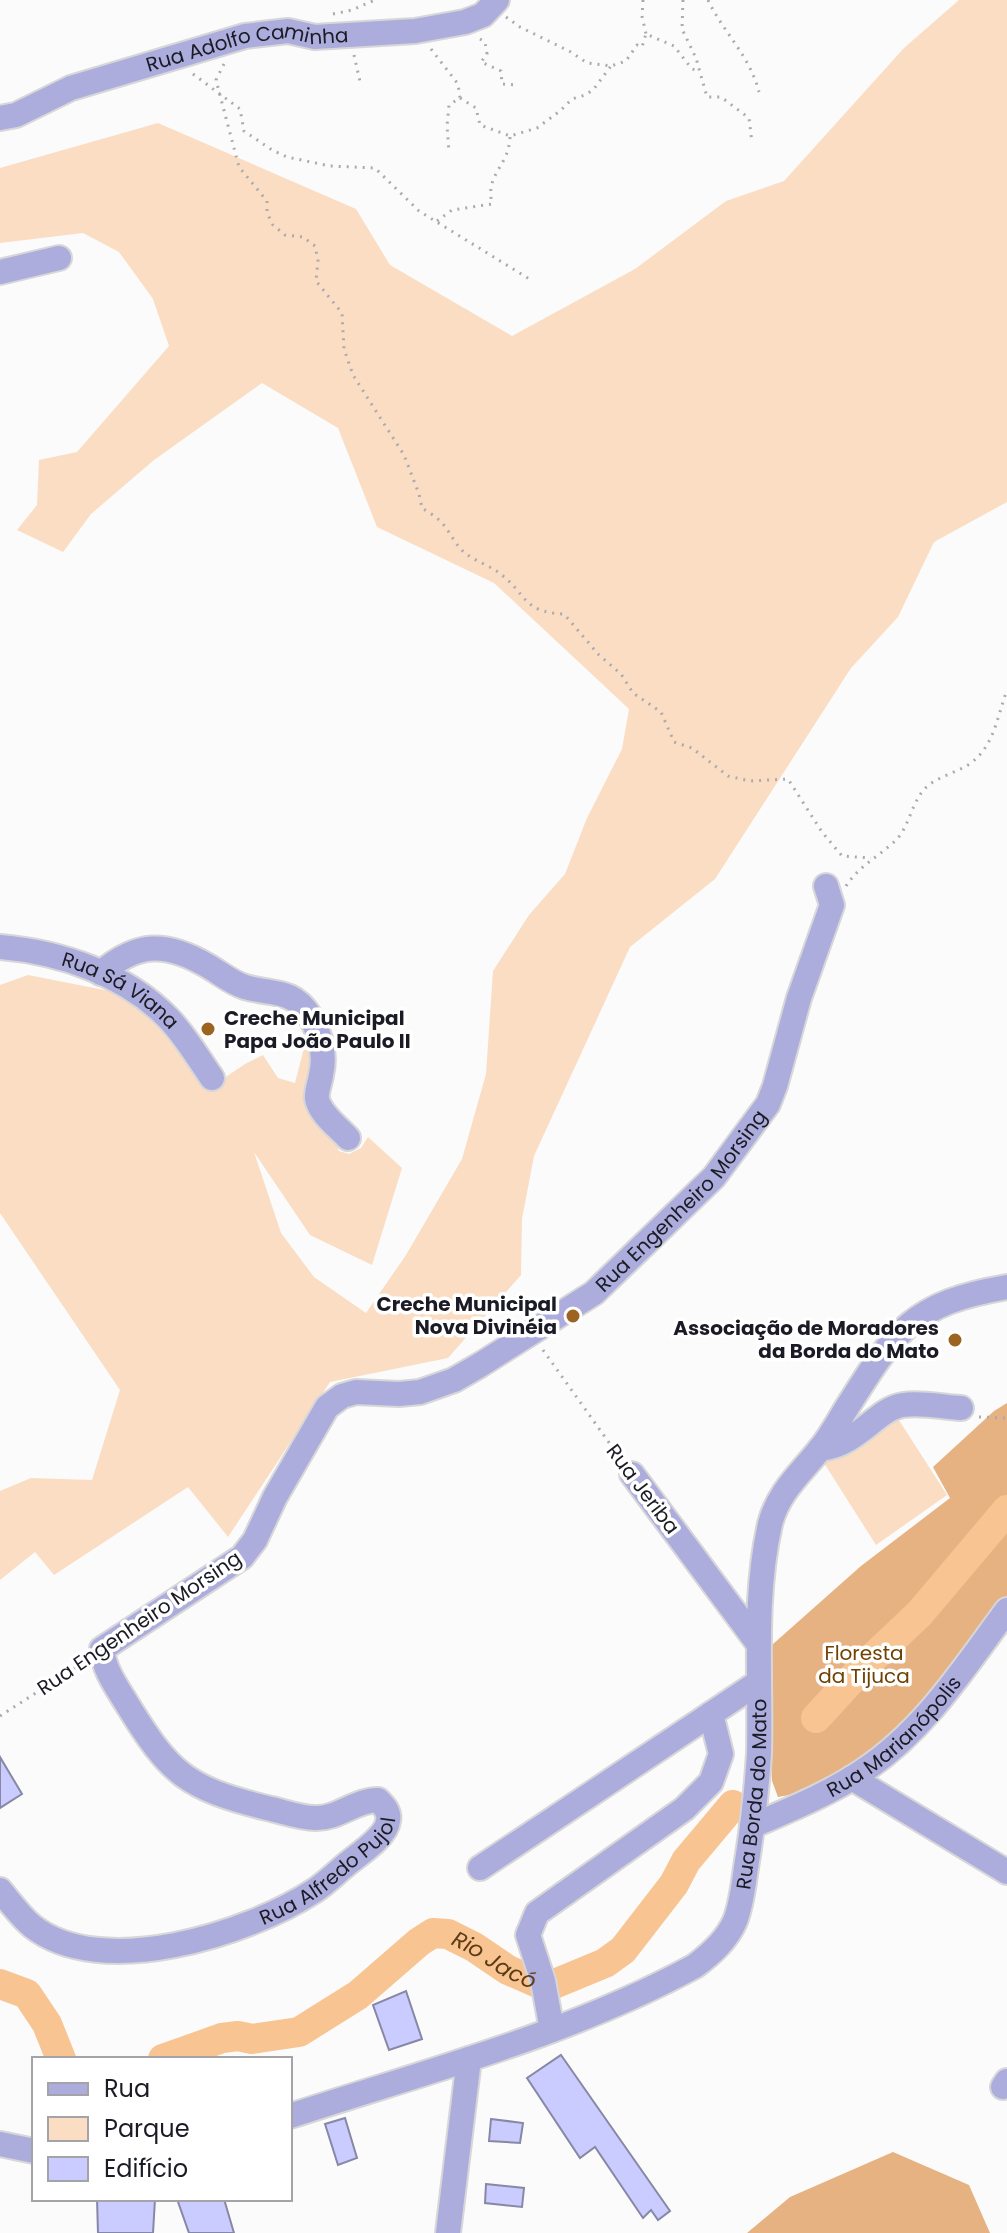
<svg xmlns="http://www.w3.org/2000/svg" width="1007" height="2233" viewBox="0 0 1007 2233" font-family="Poppins,sans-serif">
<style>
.green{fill:#faddc3}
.forest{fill:#e6b281}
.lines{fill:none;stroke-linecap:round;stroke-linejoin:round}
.canal{stroke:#f8c492;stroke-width:18}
.river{stroke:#f8c492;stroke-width:30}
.building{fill:#cacbfe;stroke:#8788a5;stroke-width:2}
.minor-casing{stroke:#d7d7d9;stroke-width:28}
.path{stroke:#ababaf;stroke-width:3;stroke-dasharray:2 6;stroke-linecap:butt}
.minor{stroke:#acaddc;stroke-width:24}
.poi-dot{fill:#9c6321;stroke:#fff;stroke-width:3}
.labels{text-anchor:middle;stroke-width:7;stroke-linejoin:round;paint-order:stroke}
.street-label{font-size:20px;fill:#1b1b26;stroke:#fff}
.poi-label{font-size:20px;font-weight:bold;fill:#1b1b26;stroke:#fff;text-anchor:end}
.park-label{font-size:20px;fill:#704101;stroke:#fff}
.water-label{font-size:22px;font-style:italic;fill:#5e3c16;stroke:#fff}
</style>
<rect width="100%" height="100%" fill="#fbfbfb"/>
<!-- green -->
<g class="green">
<polygon points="959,0 1007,0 1007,502 934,542 898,617 851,668 715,879 630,947 534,1156 522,1219 521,1275 448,1358 330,1382 228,1537 188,1487 54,1575 35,1552 0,1580 0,1491 31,1478 92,1480 120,1390 0,1213 0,985 28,975 130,995 175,1037 211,1087 245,1064 263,1055 278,1078 295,1083 305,1044 316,1043 329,1122 339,1151 349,1154 361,1148 368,1137 402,1168 372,1265 310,1235 254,1152 281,1233 314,1277 366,1313 406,1255 462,1159 486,1074 493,971 529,915 565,874 587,818 622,749 629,709 494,583 377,527 338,428 262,383 154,460 91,514 63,552 17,530 37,505 39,460 77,452 169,346 153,299 119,252 83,233 0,243 0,168 158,123 356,209 390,265 512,336 635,269 726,201 784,181 904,48"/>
<polygon points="895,1414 947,1495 876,1545 824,1463"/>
</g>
<!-- forest -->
<g class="forest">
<polygon points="1007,1403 1007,1598 982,1639 925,1711 861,1766 795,1794 778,1797 772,1781 764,1652 861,1566 950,1498 933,1467 994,1411"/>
<polygon points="893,2152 969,2185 990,2233 747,2233 790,2197"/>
</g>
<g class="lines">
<!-- canal -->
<polyline class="canal" points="1006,1511 1007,1511"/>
<!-- river -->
<g class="river">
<polyline points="816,1718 861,1669 920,1613 1007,1510"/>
<polyline points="0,1984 27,1994 47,2024 61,2059"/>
<path id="s1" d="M163 2059 222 2038 238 2036 252 2039 299 2032 358 1995 419 1942 433 1933 448 1934 474 1947 508 1970 547 1987 605 1963 623 1950 674 1884 686 1861 733 1805"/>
</g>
</g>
<!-- building -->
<g class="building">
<polygon points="0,1757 22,1794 0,1808"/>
<polygon points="406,1991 422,2039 389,2050 373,2005"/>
<polygon points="561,2055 670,2211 658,2220 651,2210 643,2218 595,2147 580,2158 527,2078"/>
<polygon points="345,2118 357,2158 338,2165 325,2124"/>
<polygon points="491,2119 523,2123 520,2143 489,2141"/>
<polygon points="486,2184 524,2188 522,2207 485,2203"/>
<polygon points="97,2199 155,2199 153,2233 98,2233"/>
<polygon points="177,2199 224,2199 234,2233 189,2233"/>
</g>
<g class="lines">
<defs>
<g id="minor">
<path id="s2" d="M0 118 16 115 71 88 245 36 288 31 315 37 415 31 465 22 483 15 497 0"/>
<polyline points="0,272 59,258"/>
<path id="s3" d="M0 947C60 952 125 974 168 1018 185 1035 198 1058 212 1078"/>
<path d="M101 973C137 942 166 941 208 966 220 973 232 983 245 987 273 995 292 988 310 1016 321 1035 326 1054 321 1075 320 1083 316 1091 317 1099 320 1114 338 1127 348 1138"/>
<path d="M820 1449C860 1444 876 1409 903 1405 921 1402 942 1407 961 1408"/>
<polyline points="632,1474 757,1642"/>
<polyline points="852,1778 1007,1872"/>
<path id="s4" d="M752 1826C789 1810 829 1794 863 1771 924 1731 964 1668 1007 1610"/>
<polyline points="480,1868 759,1682"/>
<path id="s5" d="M0 1890C10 1902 20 1916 32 1926 101 1981 248 1934 314 1891 325 1884 336 1873 347 1864 359 1854 386 1837 388 1821 390 1812 384 1806 378 1800 355 1800 338 1819 315 1818 299 1818 282 1811 267 1808 186 1788 170 1774 127 1704 116 1686 104 1670 102 1649L242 1557 255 1540 275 1497 327 1407 342 1396 356 1392 399 1394 420 1392 454 1380 480 1365 594 1293 714 1177 768 1104 775 1086 799 998 832 905 826 886"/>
<polyline points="552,2030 543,1981 528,1935 537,1913 684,1809 711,1782 721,1754 711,1714"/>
<polyline points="1003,2087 1007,2081"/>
<path id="s6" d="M290 2116C427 2071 568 2035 695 1966 711 1954 727 1940 735 1921 743 1901 744 1877 748 1855 753 1822 757 1787 759 1753 761 1677 753 1600 770 1524 778 1492 801 1473 820 1449 830 1437 838 1422 846 1409 895 1331 912 1303 1007 1287"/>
<polyline points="0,2144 34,2151"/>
<polyline points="448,2233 469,2059"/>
</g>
</defs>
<!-- minor casing -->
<use href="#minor" class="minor-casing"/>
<!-- path -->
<g class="path">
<polyline points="643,0 642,16 646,34"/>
<polyline points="683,0 682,29 696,58 707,97 721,97 749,118 752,143"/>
<path d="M708 0C723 32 750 56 759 92"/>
<polyline points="333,14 352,10 375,0"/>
<polyline points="506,17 520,27 571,52 587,63 611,66 626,61 637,45 642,47 646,34 674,46 692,69 700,71"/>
<polyline points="480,39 485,42 487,54 481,62 501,71 502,84 518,85"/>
<polyline points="431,49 458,84 460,98 449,105 447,126 449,152"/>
<polyline points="354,55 361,86"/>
<path d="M224 64 216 80 239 167 267 201V213L273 225 285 235 303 237 315 246 318 261 316 281 342 313 344 349 353 375 404 455 419 494 422 508C428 512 437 517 442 523 451 533 455 545 465 553 475 561 488 565 498 572 528 594 521 612 564 614L599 655 621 674 633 693 661 712 674 742 692 748 728 776 750 781 788 779 822 832 842 856 871 858"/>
<polyline points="193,74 240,109 244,131 272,150 287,157 330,166 375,168 419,211 531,280"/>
<polyline points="460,98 476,108 480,125 510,136 537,128 560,111 572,99 585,95 593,90 611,66"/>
<path d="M437 221 452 210 492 204C485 173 509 167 510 137"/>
<path d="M846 886C859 866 878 857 895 841 911 826 911 798 930 784 942 776 956 772 968 765 994 748 997 717 1007 690"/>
<polyline points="543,1350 620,1458"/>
<polyline points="979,1417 1007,1418"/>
<polyline points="0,1716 84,1662"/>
</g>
<!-- minor -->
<use href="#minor" class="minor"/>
</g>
<!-- markers -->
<g class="poi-dot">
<circle cx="208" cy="1029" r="8"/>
<circle cx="573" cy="1316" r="8"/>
<circle cx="955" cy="1340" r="8"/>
</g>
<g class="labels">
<!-- street labels -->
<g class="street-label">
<text dy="7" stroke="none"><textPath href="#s2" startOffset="260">Rua Adolfo Caminha</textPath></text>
<text dy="7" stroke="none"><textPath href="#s3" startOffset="130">Rua Sá Viana</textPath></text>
<text dy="7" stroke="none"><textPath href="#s5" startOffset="1598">Rua Engenheiro Morsing</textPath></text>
<text transform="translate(643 1489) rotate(53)" y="7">Rua Jeriba</text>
<text transform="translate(139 1623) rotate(-34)" y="7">Rua Engenheiro Morsing</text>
<text dy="7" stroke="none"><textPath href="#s4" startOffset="170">Rua Marianópolis</textPath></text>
<text dy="7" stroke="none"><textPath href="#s6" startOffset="622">Rua Borda do Mato</textPath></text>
<text dy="7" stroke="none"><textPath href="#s5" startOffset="370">Rua Alfredo Pujol</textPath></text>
</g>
<!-- poi labels -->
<g class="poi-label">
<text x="224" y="1025" text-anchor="start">Creche Municipal<tspan x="224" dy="23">Papa João Paulo II</tspan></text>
<text x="557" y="1311">Creche Municipal<tspan x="557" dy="23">Nova Divinéia</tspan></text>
<text x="939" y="1335">Associação de Moradores<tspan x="939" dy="23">da Borda do Mato</tspan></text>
</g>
<!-- park labels -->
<g class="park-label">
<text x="864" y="1660">Floresta<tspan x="864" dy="23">da Tijuca</tspan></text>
</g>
<!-- water labels -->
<g class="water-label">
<text dy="8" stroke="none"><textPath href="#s1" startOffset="376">Rio Jacó</textPath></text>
</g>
</g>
<!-- legend -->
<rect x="32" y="2057" width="260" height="144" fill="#ffffff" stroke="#a4a4a8" stroke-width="2"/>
<rect x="48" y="2083" width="40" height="12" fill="#acaddc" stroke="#a4a4a8" stroke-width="2"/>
<text x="104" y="2097" font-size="24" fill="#1b1b26">Rua</text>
<rect x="48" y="2117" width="40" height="24" fill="#faddc3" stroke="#a4a4a8" stroke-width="2"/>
<text x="104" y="2137" font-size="24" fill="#1b1b26">Parque</text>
<rect x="48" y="2157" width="40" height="24" fill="#cacbfe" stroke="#a4a4a8" stroke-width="2"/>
<text x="104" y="2177" font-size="24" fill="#1b1b26">Edifício</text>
</svg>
